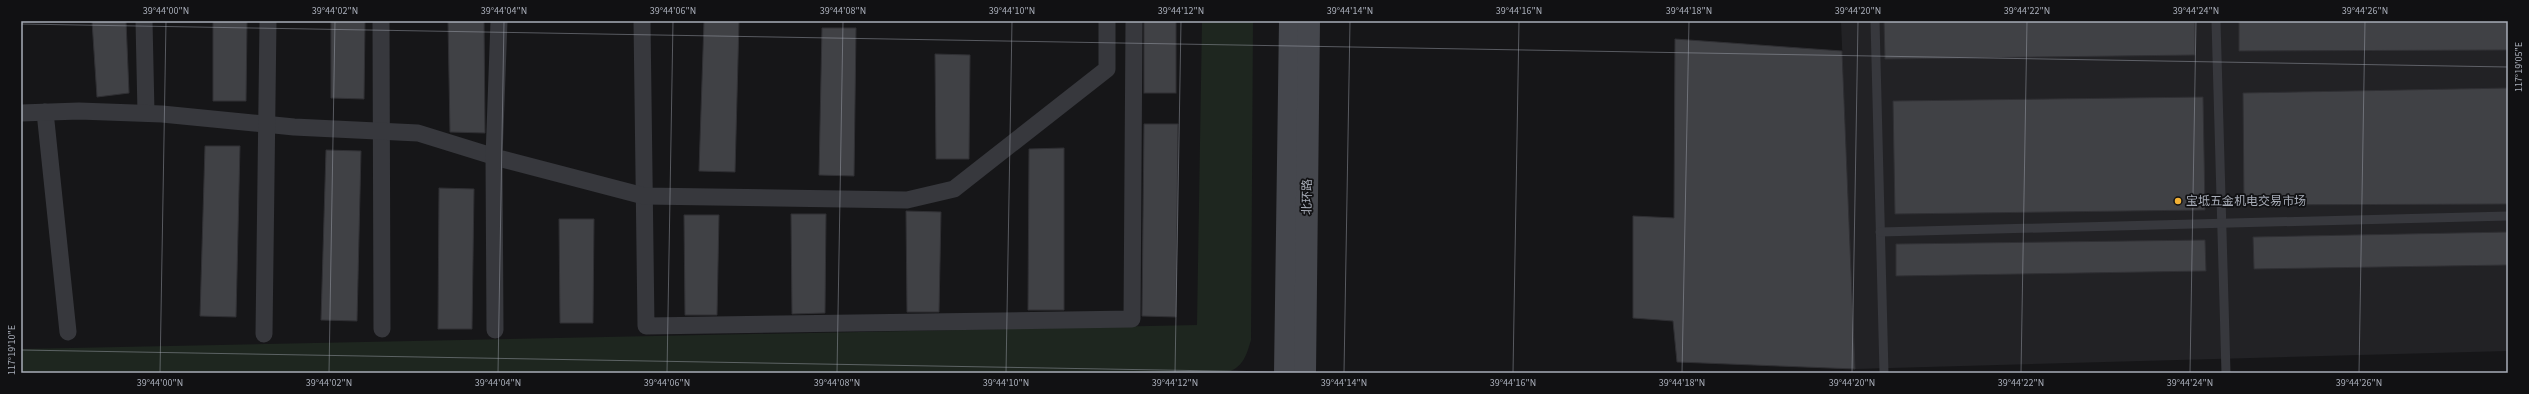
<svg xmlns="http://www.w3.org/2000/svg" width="2529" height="394" viewBox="0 0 2529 394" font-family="'Source Sans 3','Noto Sans SC',sans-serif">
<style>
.built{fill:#222225}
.garden{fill:#1e261f}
.building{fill:#404145;stroke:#303034}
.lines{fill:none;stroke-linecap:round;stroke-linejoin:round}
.service{stroke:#37383d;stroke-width:9}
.minor{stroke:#37383d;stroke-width:17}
.secondary{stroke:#45474d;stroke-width:22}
.ticks{fill:none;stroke:#a8adb8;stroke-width:1;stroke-opacity:0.45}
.poi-dot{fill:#f2b134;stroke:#111113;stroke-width:1.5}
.labels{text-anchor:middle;stroke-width:3.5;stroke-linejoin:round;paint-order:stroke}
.street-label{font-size:12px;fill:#a8adb8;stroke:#111113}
.poi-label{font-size:12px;fill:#a8adb8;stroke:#111113;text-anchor:start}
.neatline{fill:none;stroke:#a8adb8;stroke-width:1.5}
.ticks-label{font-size:10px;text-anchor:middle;fill:#a8adb8}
</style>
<rect width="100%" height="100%" fill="#161618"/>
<!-- built -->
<polygon class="built" points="1841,21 2508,21 2508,351 1855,369"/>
<!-- garden -->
<path class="garden" d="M1202 21H1253L1251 340C1246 357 1243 367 1226 373H21V349L1197 325Z"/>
<!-- building -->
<g class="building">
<polygon points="92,21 126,21 129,93 97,97"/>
<polygon points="213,21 247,21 246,101 213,101"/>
<polygon points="331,21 365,21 364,99 331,98"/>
<polygon points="448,21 484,21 485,133 450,132"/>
<polygon points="704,21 739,21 735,172 699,171"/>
<rect x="1144" y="21" width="32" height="72"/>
<polygon points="1884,21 2195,21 2195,55 1885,59"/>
<polygon points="2239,21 2508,21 2508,50 2239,51"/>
<polygon points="822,28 856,28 854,176 819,175"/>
<polygon points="1675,39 1842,51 1855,369 1677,362 1673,321 1633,318 1633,216 1674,218"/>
<polygon points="935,54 970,55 969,159 936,159"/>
<polygon points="2508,88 2508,204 2244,205 2243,93"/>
<polygon points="2203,97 2205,210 1895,214 1893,101"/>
<polygon points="1144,124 1178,124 1176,317 1142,316"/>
<polygon points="205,146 240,146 236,317 200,316"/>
<polygon points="1064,148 1064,310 1028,310 1029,149"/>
<polygon points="326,150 361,151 357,321 321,320"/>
<polygon points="439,188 474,189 472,329 438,329"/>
<polygon points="906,211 941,212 939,312 907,312"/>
<polygon points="791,214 826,214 825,313 792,314"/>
<polygon points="684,215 719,215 717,315 685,315"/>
<polygon points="559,219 594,219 593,323 560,323"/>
<polygon points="2508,232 2508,265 2254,269 2253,237"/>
<polygon points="2205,240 2206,271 1896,276 1896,244"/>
</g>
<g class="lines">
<!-- service -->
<g class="service">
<polyline points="1875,21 1884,373"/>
<polyline points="2216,21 2226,373"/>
<polyline points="1880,232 2508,216"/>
</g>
<!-- minor -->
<g class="minor">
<polyline points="144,21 146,113"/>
<polyline points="381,21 382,329"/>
<polyline points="642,21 646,326 1132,319 1134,21"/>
<polyline points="45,112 68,332"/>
<polyline points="21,113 79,111 162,114 294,127 418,133 502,159 644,196 907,200 954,189 1107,69 1107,21"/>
<polyline points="495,330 494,157 499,21"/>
<polyline points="264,334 268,21"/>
</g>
<!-- secondary -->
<g class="secondary">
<polyline points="1285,373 1290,21"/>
<polyline points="1305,373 1309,21"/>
</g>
</g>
<!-- ticks -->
<path class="ticks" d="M21 24 2508 67M21 350 1332 373M160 373 166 21M329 373 335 21M498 373 504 21M667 373 673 21M837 373 843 21M1006 373 1012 21M1175 373 1181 21M1344 373 1350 21M1513 373 1519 21M1682 373 1689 21M1852 373 1858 21M2021 373 2027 21M2190 373 2196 21M2359 373 2365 21"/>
<!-- markers -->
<circle class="poi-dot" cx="2178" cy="201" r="4"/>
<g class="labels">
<!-- street labels -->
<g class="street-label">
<text transform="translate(1307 197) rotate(-89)" y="4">北环路</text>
</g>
<!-- poi labels -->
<g class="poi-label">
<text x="2186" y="205">宝坻五金机电交易市场</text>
</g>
</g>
<!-- border -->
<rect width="2529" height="394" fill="none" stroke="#111113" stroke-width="44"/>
<rect x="22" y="22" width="2485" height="350" class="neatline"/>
<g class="ticks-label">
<text x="166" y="14">39°44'00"N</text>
<text x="335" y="14">39°44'02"N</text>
<text x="504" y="14">39°44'04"N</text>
<text x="673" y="14">39°44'06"N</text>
<text x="843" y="14">39°44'08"N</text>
<text x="1012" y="14">39°44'10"N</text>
<text x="1181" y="14">39°44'12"N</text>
<text x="1350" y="14">39°44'14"N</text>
<text x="1519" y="14">39°44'16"N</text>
<text x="1689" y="14">39°44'18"N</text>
<text x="1858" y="14">39°44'20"N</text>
<text x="2027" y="14">39°44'22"N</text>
<text x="2196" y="14">39°44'24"N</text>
<text x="2365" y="14">39°44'26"N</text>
<text transform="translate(2518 67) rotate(-90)" y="4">117°19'05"E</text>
<text transform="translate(11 350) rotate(-90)" y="4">117°19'10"E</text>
<text x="160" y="386">39°44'00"N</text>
<text x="329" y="386">39°44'02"N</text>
<text x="498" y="386">39°44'04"N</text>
<text x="667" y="386">39°44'06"N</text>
<text x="837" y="386">39°44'08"N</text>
<text x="1006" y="386">39°44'10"N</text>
<text x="1175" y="386">39°44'12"N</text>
<text x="1344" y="386">39°44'14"N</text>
<text x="1513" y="386">39°44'16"N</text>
<text x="1682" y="386">39°44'18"N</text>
<text x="1852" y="386">39°44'20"N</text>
<text x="2021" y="386">39°44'22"N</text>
<text x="2190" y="386">39°44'24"N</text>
<text x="2359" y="386">39°44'26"N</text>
</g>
</svg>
